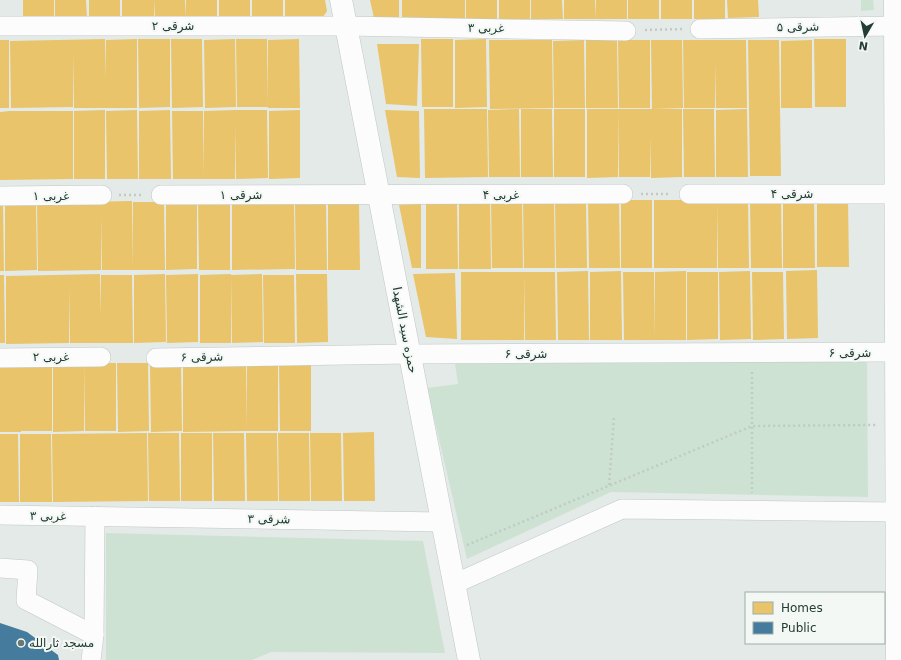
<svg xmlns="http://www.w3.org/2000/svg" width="901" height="660" viewBox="0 0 901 660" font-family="'DejaVu Sans',Vazirmatn,sans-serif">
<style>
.green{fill:#cee2d4}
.homes{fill:#e9c46a}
.public{fill:#457b9d}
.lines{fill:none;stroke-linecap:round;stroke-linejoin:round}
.street-casing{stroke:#c1c7c4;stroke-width:20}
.secondary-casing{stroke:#c0c7c4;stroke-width:23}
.path{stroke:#c1cac5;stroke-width:2.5;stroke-dasharray:2 3;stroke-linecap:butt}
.street{stroke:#fbfcfb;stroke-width:19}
.secondary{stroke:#fbfcfb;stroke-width:22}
.poi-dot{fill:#677973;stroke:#f3f8f5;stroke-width:1.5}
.labels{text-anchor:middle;stroke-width:4;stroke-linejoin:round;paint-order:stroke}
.street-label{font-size:12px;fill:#233c35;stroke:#f3f8f5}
.poi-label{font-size:12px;fill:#233c35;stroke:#f3f8f5;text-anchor:start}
</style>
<rect width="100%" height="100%" fill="#e4eae7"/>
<!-- green -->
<g class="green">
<polygon points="861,0 873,0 874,10 861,11"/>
<polygon points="867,361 868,497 611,492 467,559 427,388 458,384 455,364"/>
<polygon points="106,533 423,541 445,653 271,652 252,660 106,660"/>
</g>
<!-- homes -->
<g class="homes">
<polygon points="23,0 54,0 54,17 23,18"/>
<polygon points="55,0 86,0 87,18 55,19"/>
<rect x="89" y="0" width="31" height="17"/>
<rect x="122" y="0" width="32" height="18"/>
<polygon points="154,0 185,0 186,18 155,18"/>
<rect x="186" y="0" width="31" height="18"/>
<rect x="219" y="0" width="31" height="18"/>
<rect x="252" y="0" width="31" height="18"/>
<polygon points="285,0 325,0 327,11 323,17 285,17"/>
<polygon points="370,0 399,0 399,18 374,18"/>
<rect x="402" y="0" width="63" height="19"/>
<rect x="466" y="0" width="31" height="19"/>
<rect x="499" y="0" width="31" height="19"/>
<polygon points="531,0 562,0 563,19 531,19"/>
<polygon points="564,0 595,0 596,19 564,19"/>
<rect x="596" y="0" width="31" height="19"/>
<rect x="628" y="0" width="31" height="19"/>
<rect x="661" y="0" width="31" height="19"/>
<rect x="694" y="0" width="31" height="19"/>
<polygon points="727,0 758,0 759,17 728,18"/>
<polygon points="105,39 105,80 106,40 137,39 137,108 74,108 74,53 73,107 11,108 10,41"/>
<polygon points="138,39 170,39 170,107 139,108"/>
<polygon points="171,39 202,39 203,107 172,108"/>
<polygon points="235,39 236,107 205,108 204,40"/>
<polygon points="236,39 267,39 268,107 237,107"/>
<polygon points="299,39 300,108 268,108 268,40"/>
<polygon points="421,39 453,39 453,107 422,107"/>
<polygon points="486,39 487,107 455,108 455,40"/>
<polygon points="814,39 846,39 846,107 815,107"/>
<rect x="0" y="40" width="9" height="68"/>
<polygon points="489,40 552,40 553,108 490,109"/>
<polygon points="584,40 585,108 554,108 553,41"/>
<polygon points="586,40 617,40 618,108 586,108"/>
<polygon points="618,40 650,40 650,108 619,108"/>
<polygon points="651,40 682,40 683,108 652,109"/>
<polygon points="683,40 746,40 747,108 716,108 715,62 715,108 684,108"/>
<polygon points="748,40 779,40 781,176 750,176"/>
<polygon points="812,40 812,108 781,108 781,41"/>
<polygon points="377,44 419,44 417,106 386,104"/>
<polygon points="424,109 487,109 488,177 425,178"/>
<polygon points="519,109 520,177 489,177 488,110"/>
<polygon points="521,109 552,109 553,177 521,177"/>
<rect x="554" y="109" width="31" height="68"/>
<polygon points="587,109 618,109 618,177 587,178"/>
<polygon points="618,109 682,109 682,177 651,178 650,136 650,177 619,177"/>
<polygon points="683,109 714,109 715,177 684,177"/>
<polygon points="747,109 748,177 716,177 716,110"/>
<polygon points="105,110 105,179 74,179 74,111"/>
<polygon points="137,110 138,179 107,179 106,111"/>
<polygon points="170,110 171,179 139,179 139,111"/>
<polygon points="235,110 267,110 268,178 236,179 236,124 235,179 204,179 204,111"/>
<polygon points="300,110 300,178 269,179 269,111"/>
<polygon points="385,110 419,111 420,178 397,177"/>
<polygon points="10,111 73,111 73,179 0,180 0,112"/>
<polygon points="172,111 203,111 204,179 173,179"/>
<polygon points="817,199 848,199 849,267 817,267"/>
<polygon points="491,200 522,200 523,268 492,268"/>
<polygon points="523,200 554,200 555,268 524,268"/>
<polygon points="555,200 586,200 587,268 556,268"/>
<polygon points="588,200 619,200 620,268 589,268"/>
<rect x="621" y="200" width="31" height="68"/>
<rect x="654" y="200" width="63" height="68"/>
<polygon points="717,200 748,200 749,268 718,268"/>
<polygon points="750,200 781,200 782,268 751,268"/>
<polygon points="783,200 814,200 815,268 783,268"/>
<polygon points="132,201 133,270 102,270 101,215 101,270 38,271 37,203"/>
<polygon points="197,201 197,269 166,270 166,202"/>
<polygon points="426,201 457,201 458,269 426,269"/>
<polygon points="459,201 490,201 491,269 459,269"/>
<polygon points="133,202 164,202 165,270 133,270"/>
<polygon points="198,202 230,202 230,270 199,270"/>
<polygon points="232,202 263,202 263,252 263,202 294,202 295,269 232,270"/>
<polygon points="295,202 326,202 327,270 296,270"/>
<polygon points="328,202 359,202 360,270 328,270"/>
<polygon points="0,203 3,203 4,271 0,271"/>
<polygon points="5,203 36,203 37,270 5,271"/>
<polygon points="421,204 421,268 412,268 399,205"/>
<polygon points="817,270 818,338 787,339 786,271"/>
<polygon points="588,271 589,340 558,340 557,272"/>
<polygon points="621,271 622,340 590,340 590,272"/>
<polygon points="686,271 686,340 655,340 655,272"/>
<polygon points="750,271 751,339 720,340 719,272"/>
<rect x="461" y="272" width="63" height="68"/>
<polygon points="524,272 555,272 556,340 525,340"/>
<polygon points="623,272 654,272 655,340 624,340"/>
<polygon points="687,272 718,272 718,339 687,340"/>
<polygon points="752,272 783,272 784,339 753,340"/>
<polygon points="455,273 457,339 426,337 413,274"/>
<polygon points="100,274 101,316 101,275 132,275 133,343 70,343 69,288 69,343 6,344 6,276"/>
<polygon points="165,274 166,342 134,343 134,275"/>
<polygon points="198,274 198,342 167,343 166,275"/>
<polygon points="231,274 231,343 200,343 200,275"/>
<polygon points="262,274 263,342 232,343 231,275"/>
<polygon points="296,274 327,274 328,342 297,343"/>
<polygon points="0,275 4,275 5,343 0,343"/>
<polygon points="263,275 294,275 295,343 264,343"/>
<polygon points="52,363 52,431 21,431 21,409 21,432 0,432 0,364"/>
<polygon points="84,363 116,363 116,431 85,431"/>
<polygon points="84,363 84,431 53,432 53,364"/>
<polygon points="117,363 148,363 149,431 118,432"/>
<polygon points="150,363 181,363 182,431 151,432"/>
<polygon points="246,363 247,431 183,432 183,364"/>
<rect x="247" y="363" width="31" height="68"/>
<polygon points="279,363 311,363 311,431 280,431"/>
<polygon points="374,432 375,501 344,501 343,433"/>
<polygon points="147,433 148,501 53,502 52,434"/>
<polygon points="148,433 179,433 180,501 149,501"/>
<rect x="181" y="433" width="31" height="68"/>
<polygon points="213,433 244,433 245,501 214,501"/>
<polygon points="246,433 277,433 278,501 247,501"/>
<polygon points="278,433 309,433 310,501 279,501"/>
<polygon points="310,433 341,433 342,501 311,501"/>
<polygon points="0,434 18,434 19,502 0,502"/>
<polygon points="20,434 51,434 52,502 20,502"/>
</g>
<!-- public -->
<polygon class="public" points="0,623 27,632 58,655 59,660 0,660"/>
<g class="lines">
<defs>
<g id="street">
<polyline points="0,26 346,26 626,31"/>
<polyline points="700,29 895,26"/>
<polyline points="689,194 896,194"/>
<polyline points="161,195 623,194"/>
<polyline points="0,196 102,195"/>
<polyline points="0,358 101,357"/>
<polyline points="156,358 410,354 896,352"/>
<polyline points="0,515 442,522"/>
<polyline points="0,568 28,570 26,600 94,635 91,660"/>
<polyline points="454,584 622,509 897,512"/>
<polyline points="94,635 95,516"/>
</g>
<g id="secondary">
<polyline points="341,0 469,660"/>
<polyline points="895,0 897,660"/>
</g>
</defs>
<!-- street casing -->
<use href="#street" class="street-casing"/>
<!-- secondary casing -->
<use href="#secondary" class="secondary-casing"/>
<!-- path -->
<g class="path">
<polyline points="645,30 682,29"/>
<polyline points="641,194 670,194"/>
<polyline points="119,195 142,195"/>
<polyline points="752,372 752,493"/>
<polyline points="609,485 614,417"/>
<polyline points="467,545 752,426 876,425"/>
</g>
<!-- street -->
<use href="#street" class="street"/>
<!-- secondary -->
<use href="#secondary" class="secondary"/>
</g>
<!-- markers -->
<circle class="poi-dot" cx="21" cy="643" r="4"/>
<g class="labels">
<!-- street labels -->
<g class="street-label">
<text x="173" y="30">۲ شرقی</text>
<text transform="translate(798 27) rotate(-1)" y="4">۵ شرقی</text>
<text transform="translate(486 28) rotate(1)" y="4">۳ غربی</text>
<text x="792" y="198">۴ شرقی</text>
<text x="241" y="199">۱ شرقی</text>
<text x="501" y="199">۴ غربی</text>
<text x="51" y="200">۱ غربی</text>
<text transform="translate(405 330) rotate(79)" y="4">حمزه سید الشهدا</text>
<text x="850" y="357">۶ شرقی</text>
<text x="526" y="358">۶ شرقی</text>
<text x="51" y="361">۲ غربی</text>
<text transform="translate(202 357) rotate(-1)" y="4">۶ شرقی</text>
<text transform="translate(48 516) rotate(1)" y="4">۳ غربی</text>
<text transform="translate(269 519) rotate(1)" y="4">۳ شرقی</text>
</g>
<!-- poi labels -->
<g class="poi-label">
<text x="29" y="647">مسجد ثارالله</text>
</g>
</g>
<!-- legend -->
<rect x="745" y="592" width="140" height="52" fill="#f3f8f5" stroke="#a0ada8"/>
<rect x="753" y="602" width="20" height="12" fill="#e9c46a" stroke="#a0ada8"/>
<text x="781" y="612" font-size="12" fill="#233c35">Homes</text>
<rect x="753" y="622" width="20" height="12" fill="#457b9d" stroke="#a0ada8"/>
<text x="781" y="632" font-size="12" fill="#233c35">Public</text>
<!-- north arrow -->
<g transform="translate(865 36) rotate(189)" stroke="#f3f8f5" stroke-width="3" paint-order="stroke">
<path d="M0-3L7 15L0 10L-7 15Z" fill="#233c35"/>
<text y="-6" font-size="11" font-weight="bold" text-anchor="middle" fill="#233c35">N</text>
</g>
</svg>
